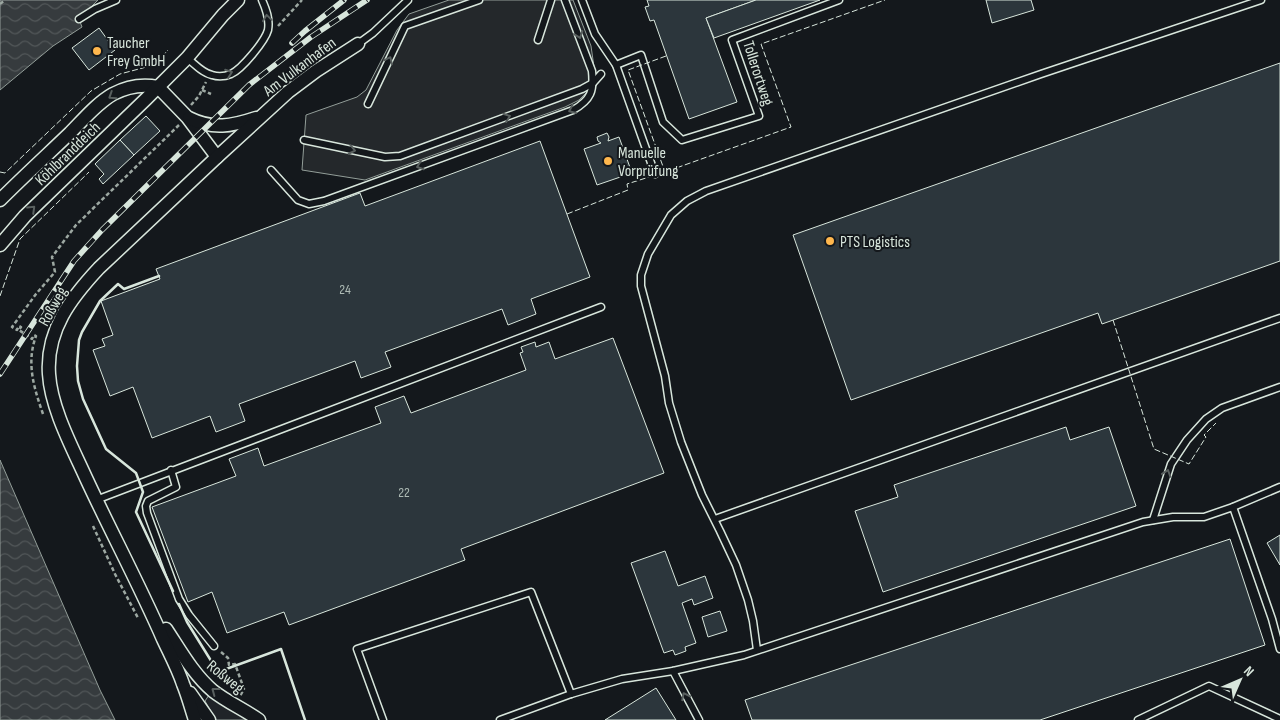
<svg xmlns="http://www.w3.org/2000/svg" width="1280" height="720" viewBox="0 0 1280 720" font-family="'Sofia Sans Condensed',sans-serif">
<style>
.green{fill:#202428;stroke:#939e99}
.parking{fill:#24282b;stroke:#939e99}
.water{fill:url(#water-waves);stroke:#939e99}
.building{fill:#2c363c;stroke:#d8e6dc}
.lines{fill:none;stroke-linecap:round;stroke-linejoin:round}
.lane-casing{stroke:#d8e6dc;stroke-width:9}
.street-casing{stroke:#d8e6dc;stroke-width:15}
.path{stroke:#9da8a2;stroke-width:2.5;stroke-dasharray:4 2.5;stroke-linecap:butt}
.lane{stroke:#14181c;stroke-width:6}
.street{stroke:#14181c;stroke-width:12}
.rail-casing{stroke:#d8e6dc;stroke-width:5.5}
.rail{stroke:#14181c;stroke-width:4;stroke-dasharray:11;stroke-linecap:butt}
.fence{stroke:#d8e6dc;stroke-width:1;stroke-dasharray:6 2.5;stroke-linecap:butt}
.wall{stroke:#d8e6dc;stroke-width:2.5}
.oneway{stroke:#59605f}
.poi-dot{fill:#ffb74d;stroke:#14181c;stroke-width:2}
.labels{text-anchor:middle;stroke-width:4;stroke-linejoin:round;paint-order:stroke}
.number-label{font-size:14px;fill:#adbab4}
.poi-label{font-size:16px;fill:#d8e6dc;stroke:#14181c;text-anchor:start}
.street-label{font-size:16px;fill:#d8e6dc;stroke:#14181c}
</style>
<defs>
<pattern id="water-waves" width="16" height="10" patternUnits="userSpaceOnUse" patternTransform="scale(1.25)"><rect width="16" height="10" fill="#363b3e"/><path d="M0 5q4-4 8 0t8 0" fill="none" stroke="#525759"/></pattern>
</defs>
<rect width="100%" height="100%" fill="#14181c"/>
<!-- green -->
<polygon class="green" points="209,695 249,720 216,720 205,701"/>
<!-- parking -->
<polygon class="parking" points="449,0 573,0 591,46 595,74 590,89 579,100 565,107 365,180 302,170 306,115 357,97 366,90 397,30 409,14"/>
<!-- water -->
<g class="water">
<polygon points="0,0 98,0 79,19 82,27 53,46 0,90"/>
<polygon points="0,460 100,690 115,720 0,720"/>
</g>
<!-- building -->
<g class="building">
<polygon points="647,0 756,0 706,18 737,102 689,119 654,20 650,21 645,7 649,6"/>
<polygon points="756,0 820,0 714,38 706,18"/>
<polygon points="986,0 1031,0 1034,10 992,23"/>
<polygon points="99,28 115,50 89,70 72,48"/>
<polygon points="1280,63 1280,261 1102,324 1098,313 851,400 793,235"/>
<polygon points="146,116 160,131 134,155 120,140"/>
<polygon points="607,133 609,137 608,141 619,137 632,173 597,185 584,149 601,143 598,141 597,137"/>
<polygon points="120,140 134,155 103,184 99,179 104,174 95,164"/>
<polygon points="540,141 590,277 531,299 536,314 508,325 502,309 385,352 391,367 361,378 355,361 239,404 245,421 216,432 210,416 152,438 133,387 110,396 93,350 105,346 102,339 113,335 101,301 160,279 156,269 360,193 365,206"/>
<polygon points="613,338 664,473 461,549 465,560 289,625 284,612 227,633 212,592 188,602 152,507 236,476 229,459 258,448 264,466 381,423 375,407 404,396 411,413 526,370 520,353 523,352 521,347 535,342 536,347 549,342 555,359"/>
<polygon points="1066,427 1070,440 1109,427 1136,506 883,592 855,511 898,497 894,485"/>
<polygon points="1280,535 1280,565 1267,543"/>
<polygon points="1230,539 1265,645 1040,720 752,720 745,700"/>
<polygon points="665,551 678,586 705,576 713,598 694,605 692,599 682,603 696,643 685,647 686,651 675,655 673,650 664,653 631,563"/>
<polygon points="720,611 727,631 708,637 702,617"/>
<polygon points="656,688 676,720 605,720"/>
</g>
<g class="lines">
<defs>
<g id="lane">
<polyline points="582,0 595,34 616,65 655,174"/>
<polyline points="79,19 95,9 116,0"/>
<polyline points="538,40 551,0"/>
<polyline points="358,44 373,33 408,0"/>
<path d="M187 58C195 64 202 73 212 75 218 77 226 76 231 74 242 69 265 41 268 30 270 19 266 9 262 0"/>
<polyline points="616,65 641,55 663,122 682,140 759,116 732,40 839,0"/>
<polyline points="368,104 405,26 479,0"/>
<polyline points="304,140 385,157 400,156 582,89 593,83 601,74"/>
<path d="M271 170 298 200 309 204 324 201 573 110C591 100 594 91 592 71L565 0"/>
<polyline points="171,470 176,487 148,501 146,506 147,513 179,599 189,615 214,646"/>
<polyline points="96,500 601,307"/>
<polyline points="1233,507 1272,619 1280,649"/>
<polyline points="715,519 1280,318"/>
<polyline points="1153,520 1171,464 1187,440 1206,419 1222,408 1280,387"/>
<polyline points="757,650 753,621 748,600 736,565 720,531 702,495 681,442 669,403 665,376 641,286 641,275 648,254 671,215 687,201 706,191 1041,74 1261,0"/>
<polyline points="673,671 699,720"/>
<polyline points="383,720 357,649 531,592 571,694"/>
<polyline points="500,720 571,694 622,679 673,671 744,655 1143,522 1173,517 1204,517 1233,507 1280,487"/>
<polyline points="1138,720 1209,686 1280,719"/>
</g>
<g id="street">
<polyline points="158,87 187,117 217,157"/>
<path d="M189 118C213 130 232 126 256 118"/>
<path d="M0 200C23 177 47 155 70 133 83 120 97 103 113 94 128 86 143 84 158 87"/>
<polyline points="0,245 25,216 146,99 187,58 223,15 238,0"/>
<path d="M166 629C180 650 193 674 213 691 227 702 245 710 259 720"/>
<polyline points="190,693 209,720"/>
<path d="M195 720C191 708 188 696 183 684 178 669 170 654 163 639 139 584 111 532 86 478 72 447 51 408 49 374 46 330 71 298 99 268L217 157 288 92 316 71 358 44"/>
</g>
</defs>
<!-- lane casing -->
<use href="#lane" class="lane-casing"/>
<!-- street casing -->
<use href="#street" class="street-casing"/>
<!-- path -->
<g class="path">
<polyline points="0,4 5,0"/>
<polyline points="278,26 302,0"/>
<polyline points="202,90 211,94"/>
<polyline points="191,105 199,96 206,82"/>
<path d="M43 414C34 388 26 363 36 336L34 335 32 339 19 330 21 327 19 326 17 330 12 327 36 294 55 272 52 257 76 225 179 125"/>
<polyline points="93,526 115,574 138,618"/>
<polyline points="221,652 228,658 229,665 235,664 244,689 240,696"/>
</g>
<!-- lane -->
<use href="#lane" class="lane"/>
<!-- street -->
<use href="#street" class="street"/>
<defs>
<g id="rail">
<polyline points="292,43 305,31 344,0"/>
<polyline points="0,374 74,261 102,230 249,85 311,37 367,0"/>
</g>
</defs>
<!-- rail casing -->
<use href="#rail" class="rail-casing"/>
<!-- rail -->
<use href="#rail" class="rail"/>
<!-- fence -->
<g class="fence">
<polyline points="666,56 628,70 665,172 791,127 761,44 885,0"/>
<polyline points="0,172 5,173 91,91 120,74 154,65 168,50"/>
<polyline points="567,214 628,190 627,184 665,172"/>
<polyline points="0,296 20,239 89,172"/>
<polyline points="1113,320 1154,449 1189,464 1206,437 1204,435 1216,423"/>
</g>
<!-- wall -->
<g class="wall">
<polyline points="159,276 124,289 118,284 100,301 82,332 79,340 77,366 78,381 83,399 106,449 136,473 143,492 136,512 173,591"/>
<polyline points="179,604 187,622 218,672 281,649 305,720"/>
</g>
</g>
<!-- one-way arrows -->
<defs><path id="oneway-chevron" d="M-2-3.5L2.5 0L-2 3.5" fill="none" stroke-width="1.6" stroke-linecap="round" stroke-linejoin="round" transform="scale(1.25)"/></defs>
<g class="oneway">
<use href="#oneway-chevron" transform="translate(267 18) rotate(-98)"/>
<use href="#oneway-chevron" transform="translate(579 35) rotate(70)"/>
<use href="#oneway-chevron" transform="translate(389 60) rotate(-64)"/>
<use href="#oneway-chevron" transform="translate(229 73) rotate(-20)"/>
<use href="#oneway-chevron" transform="translate(112 96) rotate(147)"/>
<use href="#oneway-chevron" transform="translate(572 110) rotate(156)"/>
<use href="#oneway-chevron" transform="translate(507 117) rotate(-20)"/>
<use href="#oneway-chevron" transform="translate(352 150) rotate(12)"/>
<use href="#oneway-chevron" transform="translate(420 166) rotate(160)"/>
<use href="#oneway-chevron" transform="translate(32 209) rotate(-44)"/>
<use href="#oneway-chevron" transform="translate(1167 473) rotate(-71)"/>
<use href="#oneway-chevron" transform="translate(215 691) rotate(-143)"/>
<use href="#oneway-chevron" transform="translate(685 696) rotate(-117)"/>
</g>
<!-- markers -->
<g class="poi-dot">
<circle cx="97" cy="51" r="5"/>
<circle cx="608" cy="161" r="5"/>
<circle cx="830" cy="241" r="5"/>
</g>
<g class="labels">
<!-- number labels -->
<g class="number-label">
<text x="345" y="294">24</text>
<text x="404" y="497">22</text>
</g>
<!-- poi labels -->
<g class="poi-label">
<text x="107" y="48">Taucher<tspan x="107" dy="18">Frey GmbH</tspan></text>
<text x="618" y="158">Manuelle<tspan x="618" dy="18">Vorprüfung</tspan></text>
<text x="840" y="247">PTS Logistics</text>
</g>
<!-- street labels -->
<g class="street-label">
<text transform="translate(299 66) rotate(-37)" y="6">Am Vulkanhafen</text>
<text transform="translate(759 73) rotate(72)" y="6">Tollerortweg</text>
<text transform="translate(67 153) rotate(-44)" y="6">Köhlbranddeich</text>
<text transform="translate(52 306) rotate(-61)" y="6">Roßweg</text>
<text transform="translate(226 676) rotate(39)" y="6">Roßweg</text>
</g>
</g>
<!-- north arrow -->
<g transform="translate(1240 680) rotate(45)" stroke="#14181c" stroke-width="4" paint-order="stroke">
<path d="M0-4L9 19L0 12L-9 19Z" fill="#d8e6dc"/>
<text y="-8" font-size="14" font-weight="bold" text-anchor="middle" fill="#d8e6dc">N</text>
</g>
</svg>
